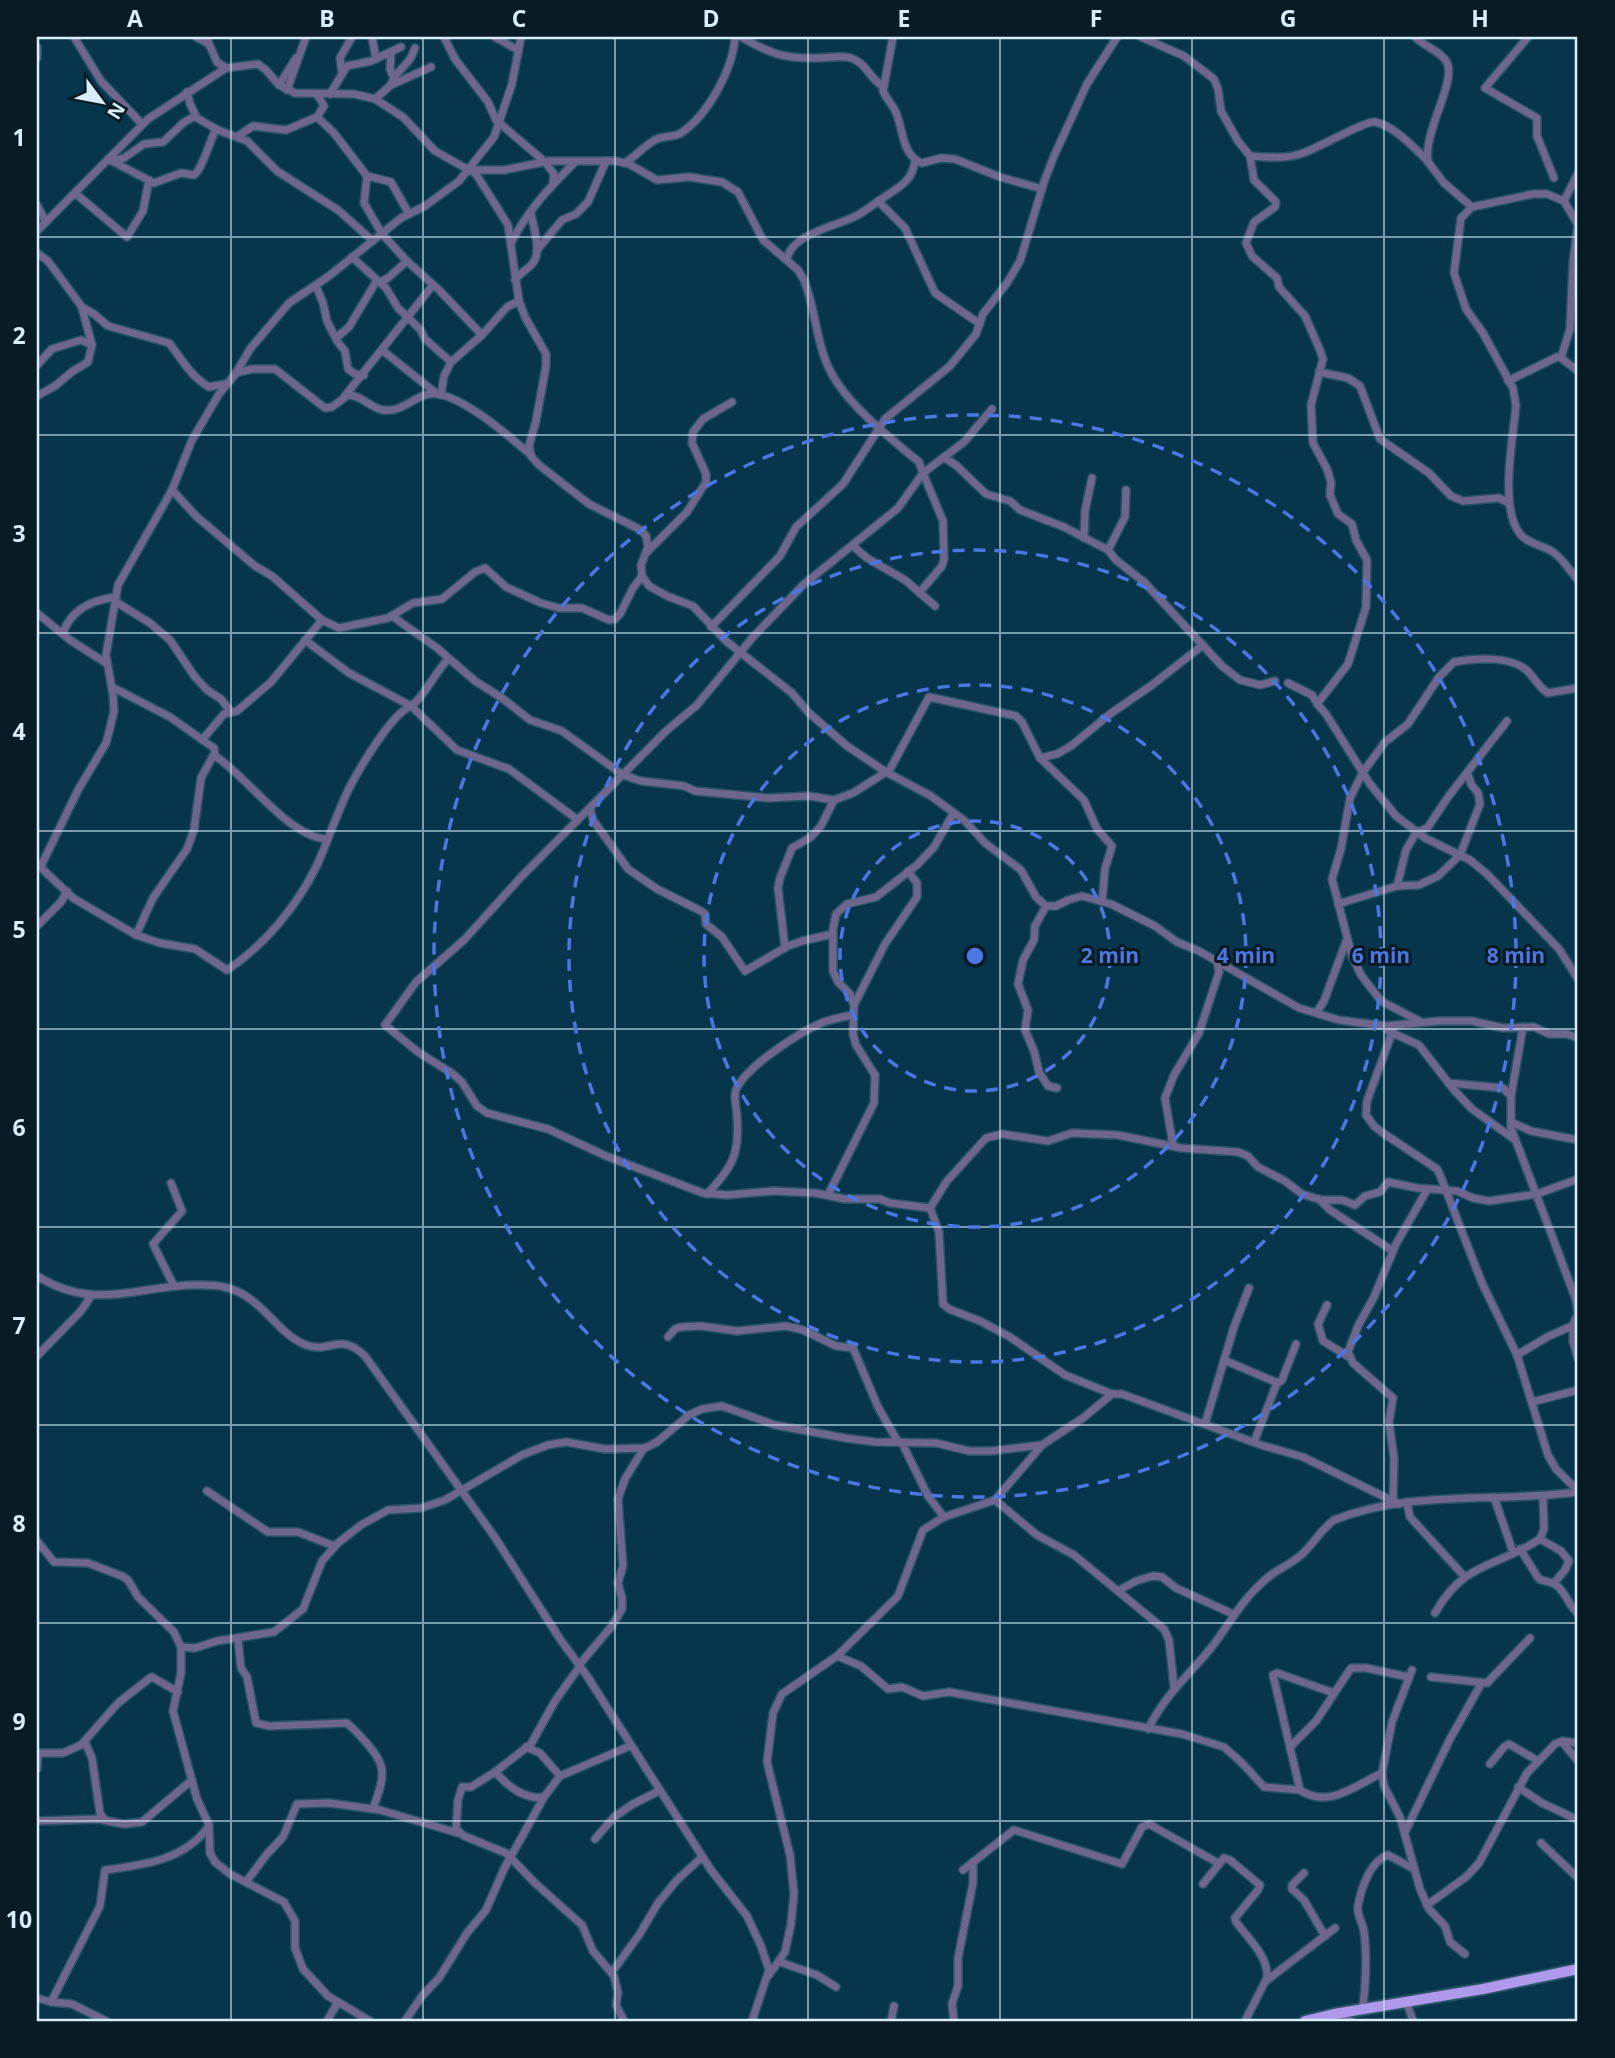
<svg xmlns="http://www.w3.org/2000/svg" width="1615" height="2058" viewBox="0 0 1615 2058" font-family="'Open Sans',sans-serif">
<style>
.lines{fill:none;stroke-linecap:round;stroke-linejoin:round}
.minor-casing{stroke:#285367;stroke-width:10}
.primary-casing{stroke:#285367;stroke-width:14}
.minor{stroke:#6f668e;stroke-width:7}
.primary{stroke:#ae99eb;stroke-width:10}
.grid{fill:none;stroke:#d8eefc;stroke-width:2;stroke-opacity:0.55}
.ring{fill:none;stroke:#4c76e1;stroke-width:3.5;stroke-dasharray:12 9}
.centre{fill:#4c76e1;stroke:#091b25;stroke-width:3.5}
.ring-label{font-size:21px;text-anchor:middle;font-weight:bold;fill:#4c76e1;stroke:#091b25;stroke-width:6;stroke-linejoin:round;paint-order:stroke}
.neatline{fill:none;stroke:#d8eefc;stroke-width:2.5}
.grid-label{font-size:23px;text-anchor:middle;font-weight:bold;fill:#d8eefc}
</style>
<rect width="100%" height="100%" fill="#07354b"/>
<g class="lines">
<defs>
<g id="minor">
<polyline points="74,37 101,81 142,124"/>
<polyline points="196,37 209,44"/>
<polyline points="206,37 217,62 226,68 258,64 266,70 279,85 295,93 354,94 375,99 403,117 435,151 476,174 508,225 519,301 525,317 546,354 546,366 536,421 529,446 531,456 539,465 589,504 641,530 646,536 648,547 641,565 642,576 649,586 667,596 693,606 726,641 792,693 809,713 847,746 886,772 931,796 965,821 985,843 1021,870 1036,897 1046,906 1056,906 1068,900 1082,896 1111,904 1155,926 1177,942 1199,951 1299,1008 1339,1020 1386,1026 1439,1021 1472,1021 1503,1028 1534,1027 1549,1034 1567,1034 1578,1038"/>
<polyline points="372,37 376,59"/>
<polyline points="444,37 455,59 488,102 496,120 545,162 554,174 553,182"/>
<polyline points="495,37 518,50"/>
<path d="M741 37C771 54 784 59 818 58 830 58 839 55 851 58 867 63 869 79 883 86"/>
<path d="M893 37 883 91C887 100 894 106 897 115 903 132 903 156 922 163L941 158 955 159 1000 177 1042 189"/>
<polyline points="1141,37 1184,56 1214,79 1218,89 1221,111 1238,141 1250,156 1254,180 1276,202 1275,207 1254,222 1246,243 1252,256 1277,278 1279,287 1305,316 1320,350 1323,359 1311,405 1313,443 1327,469 1331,482 1330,495 1338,514 1352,524 1356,540 1367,560 1366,607 1348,664 1317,704 1326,714 1370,784 1396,816 1425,838 1470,860 1487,874 1559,949 1578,979"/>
<path d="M1415 37C1424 47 1444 52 1448 65 1454 86 1423 133 1428 162L1444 183 1472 207"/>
<polyline points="1528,37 1485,88 1537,118 1537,136 1554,178"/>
<polyline points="37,47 37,58"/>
<polyline points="391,52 390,69 394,78"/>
<polyline points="342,73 340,58 352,37"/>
<path d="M391 84C398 67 409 67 415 48"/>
<polyline points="279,85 296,58"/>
<polyline points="287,90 306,37"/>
<polyline points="187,92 190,104 197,118 218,130 247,141 277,171 338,210 373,241"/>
<polyline points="330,94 347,66 371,61 401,47"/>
<polyline points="375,99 391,85 431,67"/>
<polyline points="317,117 334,133 367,176 364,203 382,234 407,261 439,290 482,335"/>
<polyline points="238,136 253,126 286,130 317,117 324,106 317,94"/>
<path d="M1250 156C1267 157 1284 159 1300 154 1316 150 1365 120 1375 122 1395 126 1414 148 1428 161"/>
<path d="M108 159 154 183 181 173 194 175C202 170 210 140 216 129"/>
<polyline points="113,161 124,158 144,144 163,142 183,123 195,116"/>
<path d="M625 163C636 156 644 146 655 140 663 135 673 138 681 133 708 115 733 69 735 37"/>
<path d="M472 170H504L549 161H616L629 164 657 180 689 177 722 182 738 192 763 240 798 270 804 280C815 307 816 339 827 364 842 401 889 437 919 462L923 473 898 508 803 585 753 637 697 705 666 731 522 876 464 940 416 982 385 1025 418 1052 453 1074 462 1082 477 1106 487 1113 548 1129 606 1156 703 1193 727 1195 773 1191 815 1193 845 1199H880L890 1203 930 1208"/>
<polyline points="367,176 391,182 409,214"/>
<polyline points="75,193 127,237 143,211 149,180"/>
<polyline points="878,201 905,228 935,293 980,324"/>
<polyline points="1564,201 1578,173"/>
<polyline points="37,205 46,222"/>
<path d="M1578 225 1564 201 1547 194H1533L1472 207 1461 218 1454 273 1466 309 1483 333 1513 388 1516 406C1513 439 1499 507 1520 534 1528 544 1543 545 1553 552 1563 559 1570 571 1578 580"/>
<polyline points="37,231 148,119 226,68"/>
<path d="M511 243C527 211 550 187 575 162"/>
<polyline points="537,250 562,220 576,214 588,202 606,161"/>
<path d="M37 253 48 261 82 307 94 314 108 326 169 343C182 359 190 376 209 387L225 384"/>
<polyline points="352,257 386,288 398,308 420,329 425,339 451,362"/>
<path d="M787 259C792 233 838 226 858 215 868 209 877 202 886 196 901 186 913 180 915 160"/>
<path d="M515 280C520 273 528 269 532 264 543 252 533 227 531 213"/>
<polyline points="380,282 388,278 407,261"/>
<polyline points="316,286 323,303 327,321 337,341 345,351 348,369 355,374 364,375"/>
<polyline points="336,338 349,327 377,280"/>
<polyline points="382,350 437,394"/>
<polyline points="1561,358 1570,329 1573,262 1578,224"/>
<polyline points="37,365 52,349 81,340 92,345"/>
<polyline points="1319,372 1348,378 1360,386 1380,439 1429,473 1451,496 1463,501 1499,498 1509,503"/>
<path d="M236 373 252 369H275L325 408 332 407 348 395C362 395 370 408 383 410 401 413 413 397 429 394 456 389 511 438 531 455"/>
<polyline points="1508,381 1557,357 1561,358 1578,371"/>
<polyline points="441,395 444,376 451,362 482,335 507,307 519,301"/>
<polyline points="37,396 55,386 73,371 88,362 92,345 82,308"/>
<polyline points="344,397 433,285"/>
<polyline points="945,458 957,466 986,494 1010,501 1020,510 1064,527 1108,550 1116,560 1144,582 1222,666 1240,680 1260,685 1275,681"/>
<polyline points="172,490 197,517 255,566 272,576 322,620 339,628 388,618 413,603 442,599 475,572 485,568 506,587 541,603 559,608 582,608 609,620 615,619 620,614 633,588 642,576"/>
<polyline points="1084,538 1085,511 1092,478"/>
<polyline points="853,546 867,558 905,580 935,606"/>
<polyline points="1108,550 1125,517 1126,490"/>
<polyline points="647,552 687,512 706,482 706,474 692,443 693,432 703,419 732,402"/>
<polyline points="920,592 942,566 944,559 943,521 923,473 964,442 992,409"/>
<polyline points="116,602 150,623 170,640 195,677 207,690 221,699 231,712"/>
<polyline points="37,613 70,640 106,663"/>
<polyline points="392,616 437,648 475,681 502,698 530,720 562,731 623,775 641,781 684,786 695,791 768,798 809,796 834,800 853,793 886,772"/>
<polyline points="711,627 780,556 796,527 843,484 885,419 950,366 976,334 983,314 1007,283 1020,261 1044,182 1054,156 1087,84 1117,37"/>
<path d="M63 633C71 609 92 600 116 597"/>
<polyline points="305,640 349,673 411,706 457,750 509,769 578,820"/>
<polyline points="1288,683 1312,695 1317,703"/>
<path d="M112 687 170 717 214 748 215 756C247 776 288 837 327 839"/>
<polyline points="202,740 224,714 237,711 271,682 322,620"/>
<polyline points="1040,758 1057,754 1071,746 1110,714 1152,685 1203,645"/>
<polyline points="888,773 929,697 1016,716 1022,722 1040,758 1084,800 1097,829 1112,846 1105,869 1102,902"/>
<polyline points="590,808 593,820 628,869 657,889 701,911 705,914 706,924 722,937 745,971 788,946 802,941 833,934"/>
<polyline points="1419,832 1428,827 1448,797 1507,721"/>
<path d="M37 864 73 898 136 935 160 943 195 949 227 970C264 946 298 905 317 865 330 837 338 808 353 781 364 761 386 725 403 711 407 708 412 705 416 702 428 689 436 672 448 659"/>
<polyline points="41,866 78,790 106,743 110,728 114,711 113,695 106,655 118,585 172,490 192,440 219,394 236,373 250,349 289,303 329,276 401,218 425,206 459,181 494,137 512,84 521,37"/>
<polyline points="1397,886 1406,850 1417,831"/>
<polyline points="1338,904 1397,886 1419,885 1438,876 1460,855 1480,804 1478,793 1471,784 1468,774"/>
<polyline points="1046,906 1035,926 1034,940 1023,960 1018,984 1028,1010 1025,1030 1034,1051 1039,1072 1048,1086 1057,1088"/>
<polyline points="37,926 61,902 67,891"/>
<polyline points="136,935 153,898 187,849 194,830 201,778 214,754"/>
<polyline points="785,948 778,888 780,878 792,848 811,837 821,826 834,800"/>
<polyline points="854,1005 850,994 838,982 833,971 833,929 836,914 847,904 876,897 917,865 934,847 953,814"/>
<polyline points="1317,1012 1324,1001 1347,939"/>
<path d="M1421 1022 1381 1001 1361 975 1352 956 1332 879 1341 849 1350 798 1363 772 1385 742 1408 724 1439 677 1454 662C1473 658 1509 656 1525 669 1534 676 1537 686 1548 693L1578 688"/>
<polyline points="1395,1025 1367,1101 1366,1115 1374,1126 1383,1133 1437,1169 1440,1175 1482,1283 1517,1355 1548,1455 1556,1469 1578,1491"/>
<polyline points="1388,1031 1419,1045 1454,1090 1472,1109 1514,1139"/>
<polyline points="1448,1083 1503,1088 1511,1096"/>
<polyline points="1511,1122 1531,1131 1578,1140"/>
<polyline points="1173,1145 1165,1098 1174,1075 1199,1033 1219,972 1217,961"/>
<polyline points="171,1183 182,1211 153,1244 174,1286"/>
<path d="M707 1194C732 1168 740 1154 737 1117 737 1109 733 1097 736 1090 745 1067 799 1033 821 1023 831 1019 842 1017 853 1015"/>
<polyline points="828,1195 874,1103 875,1075 856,1045 853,1034 854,1005 885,944 917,897 917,883 908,871"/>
<polyline points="1319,1199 1330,1210 1393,1251"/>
<path d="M37 1276C93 1311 134 1287 192 1285 203 1285 214 1284 224 1287 262 1295 275 1333 306 1345 331 1354 339 1331 365 1356L494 1536 560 1639 587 1676 711 1870 747 1916 761 1946 769 1970 752 2021"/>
<polyline points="1327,1305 1318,1324 1323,1341 1349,1357"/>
<polyline points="1573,1325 1573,1341 1578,1359"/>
<polyline points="668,1337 675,1329 681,1327 701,1326 737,1331 786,1326 803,1330 836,1346 853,1348 878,1407 898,1442"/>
<polyline points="1517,1355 1549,1336 1572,1326 1578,1314 1576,1300 1554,1241 1511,1128 1511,1096 1523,1027"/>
<polyline points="37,1356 81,1311 91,1296"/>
<polyline points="1224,1360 1278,1383 1282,1380 1296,1344"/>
<polyline points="1112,1394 1065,1375 1010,1337 980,1321 949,1309 943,1304 939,1232 930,1208 947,1181 986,1138 1002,1134 1048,1141 1072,1133 1118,1135 1181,1148 1238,1152 1248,1156 1258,1167 1285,1181 1302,1194 1321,1200 1342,1200 1355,1205 1365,1196 1380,1192 1388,1182 1417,1188 1457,1191 1473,1198 1489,1201 1537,1194 1578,1179"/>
<polyline points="1532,1402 1578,1390"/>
<polyline points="1205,1424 1234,1327 1249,1288"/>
<polyline points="1254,1442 1277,1383"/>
<polyline points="902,1443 928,1496 944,1517"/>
<polyline points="207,1491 268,1532 298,1532 334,1546"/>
<polyline points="1494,1497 1513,1552"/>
<polyline points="995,1500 1037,1535 1074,1555 1164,1629 1169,1640 1174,1687"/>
<polyline points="1393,1501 1394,1458 1389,1422 1393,1398 1353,1363 1348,1352 1358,1326 1374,1297 1396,1244 1427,1190"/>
<polyline points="1407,1502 1410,1517 1464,1576"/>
<polyline points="1540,1539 1561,1551 1569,1561 1565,1570 1554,1583"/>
<polyline points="37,1541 54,1562 88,1563 122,1576 128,1580 138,1597 174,1632 181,1647 181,1673 173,1711 197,1799 209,1825 210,1853 215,1862 230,1874 284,1902 295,1921 295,1948 303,1969 328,1996 370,2021"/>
<path d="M1520 1549 1539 1579C1545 1582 1551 1581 1556 1585 1567 1593 1568 1606 1578 1613"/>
<polyline points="1118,1591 1136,1581 1153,1576 1162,1577 1176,1588 1233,1614"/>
<path d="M1435 1613C1464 1561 1496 1568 1540 1539L1544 1529 1543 1496"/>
<path d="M238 1640 241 1668 247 1677 256 1723 269 1726 347 1723C357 1732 378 1753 381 1766 385 1780 377 1796 373 1809"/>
<polyline points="181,1647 195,1648 217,1641 274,1632 303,1609 322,1561 338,1543 361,1525 388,1510 421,1508 445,1500 522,1455 548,1445 566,1442 605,1449 645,1448 657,1442 689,1415 702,1409 722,1406 775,1425 845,1438 875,1442 936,1443 969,1451 991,1451 1042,1445 1083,1418 1112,1394 1122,1394 1261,1445 1303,1457 1399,1504"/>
<polyline points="837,1656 898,1596 923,1530 944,1517 995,1500 1042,1445"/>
<polyline points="579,1665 611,1627 622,1609 622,1598 618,1583 623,1566 618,1499 625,1479 644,1448"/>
<polyline points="580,1666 555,1701 531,1744 495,1772 471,1787 462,1787 458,1800 456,1829 464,1836 506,1853 535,1883 582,1925 593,1951 614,1976 618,1993 616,2005 624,2021"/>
<polyline points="1412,1670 1392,1722 1382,1773 1384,1786 1400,1817 1420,1889 1429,1909 1445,1926 1450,1942 1465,1954"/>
<polyline points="1431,1677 1487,1683 1530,1638"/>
<path d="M1334 1693 1277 1673 1273 1675 1300 1790C1328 1809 1355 1786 1382 1773"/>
<path d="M1148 1729C1166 1694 1187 1677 1211 1648 1229 1625 1242 1599 1265 1580 1275 1570 1290 1565 1301 1555 1313 1545 1320 1530 1334 1520 1412 1489 1497 1503 1578 1492"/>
<polyline points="85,1742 92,1758 100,1813 104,1819"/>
<polyline points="1563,1743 1578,1761"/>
<polyline points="1291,1746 1316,1721 1351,1668 1366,1668 1409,1677"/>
<polyline points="526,1747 540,1753 560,1776"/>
<polyline points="37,1753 63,1753 81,1745 118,1703 150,1678 152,1677 178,1692"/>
<polyline points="1490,1764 1504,1747 1509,1744 1538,1761"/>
<polyline points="37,1769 38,1753"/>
<path d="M495 1772C508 1786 524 1800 544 1797"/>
<polyline points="1518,1787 1542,1803 1578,1820"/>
<polyline points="37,1821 98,1819 124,1824 142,1822 192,1780"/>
<polyline points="1405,1832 1450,1739 1481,1684"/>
<polyline points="595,1839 614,1817 633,1804 659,1791"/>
<polyline points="1541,1843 1578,1878"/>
<polyline points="963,1870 1014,1830 1122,1864 1142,1827 1149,1824 1218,1863"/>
<polyline points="1304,1873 1292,1885 1292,1889 1304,1900 1325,1936"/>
<polyline points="246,1882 267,1854 283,1837 297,1804 329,1803 380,1810 458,1833"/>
<path d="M1203 1884 1224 1858 1230 1860 1260 1885 1258 1890 1235 1918 1236 1922C1248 1938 1269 1957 1267 1978L1245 2021"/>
<polyline points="1427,1905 1466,1877 1479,1863 1527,1773 1555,1744 1562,1741 1578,1743"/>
<polyline points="780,1962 817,1975 836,1987"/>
<polyline points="612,1972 639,1935 658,1903 677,1880 702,1857"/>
<polyline points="769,1975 785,1952 791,1924 794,1894 790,1855 767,1762 773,1713 782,1694 837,1656 861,1666 888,1689 902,1687 923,1696 949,1692 1182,1734 1224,1747 1242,1763 1264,1787 1300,1790"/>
<polyline points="1266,1981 1335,1928"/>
<polyline points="37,1998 51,2002 72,2004 106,2021"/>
<path d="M51 2002 100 1906 105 1870C144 1865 185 1860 209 1826"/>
<polyline points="1407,2003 1413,2021"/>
<path d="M1362 2010C1366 1989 1367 1953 1364 1932 1363 1923 1356 1914 1358 1906 1361 1889 1370 1861 1388 1855L1414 1869"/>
<polyline points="1335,2015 1351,2021"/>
<polyline points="327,2021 338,2002"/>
<polyline points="405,2021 422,1996 439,1978 467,1933 486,1910 504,1869 544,1797 560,1776 630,1746"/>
<polyline points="891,2021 894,2006"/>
<polyline points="954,2021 952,2004 958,1986 958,1958 973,1883 973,1862"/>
</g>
<polyline id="primary" points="1305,2021 1334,2014 1483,1989 1578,1969"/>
</defs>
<!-- minor casing -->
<use href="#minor" class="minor-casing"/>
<!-- primary casing -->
<use href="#primary" class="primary-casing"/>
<!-- minor -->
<use href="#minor" class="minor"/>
<!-- primary -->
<use href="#primary" class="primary"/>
</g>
<!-- grid -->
<path class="grid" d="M231 37V2021M423 37V2021M615 37V2021M808 37V2021M1000 37V2021M1192 37V2021M1384 37V2021M37 237H1578M37 435H1578M37 633H1578M37 831H1578M37 1029H1578M37 1227H1578M37 1425H1578M37 1623H1578M37 1821H1578"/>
<!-- distance rings -->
<g class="ring">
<circle cx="975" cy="956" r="135"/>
<circle cx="975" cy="956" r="271"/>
<circle cx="975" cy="956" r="406"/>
<circle cx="975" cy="956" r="541"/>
</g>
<circle cx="975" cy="956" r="10" class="centre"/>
<g class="ring-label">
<text x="1110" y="963">2 min</text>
<text x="1246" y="963">4 min</text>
<text x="1381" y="963">6 min</text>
<text x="1516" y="963">8 min</text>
</g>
<!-- border -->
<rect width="1615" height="2058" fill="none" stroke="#091b25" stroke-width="77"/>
<!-- north arrow -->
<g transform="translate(102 102) rotate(122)" stroke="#091b25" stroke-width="5" paint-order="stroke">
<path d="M0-5L12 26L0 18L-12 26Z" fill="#d8eefc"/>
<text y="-10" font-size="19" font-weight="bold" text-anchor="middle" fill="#d8eefc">N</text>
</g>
<rect x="38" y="38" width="1538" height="1982" class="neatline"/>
<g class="grid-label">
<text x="135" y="27">A</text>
<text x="327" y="27">B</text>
<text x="519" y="27">C</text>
<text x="711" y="27">D</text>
<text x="904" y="27">E</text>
<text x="1096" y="27">F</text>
<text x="1288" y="27">G</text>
<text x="1480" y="27">H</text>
<text x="19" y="146">1</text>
<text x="19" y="344">2</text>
<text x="19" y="542">3</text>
<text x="19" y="740">4</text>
<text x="19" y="938">5</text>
<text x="19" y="1136">6</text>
<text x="19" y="1334">7</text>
<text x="19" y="1532">8</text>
<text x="19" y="1730">9</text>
<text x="19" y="1928">10</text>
</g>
</svg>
